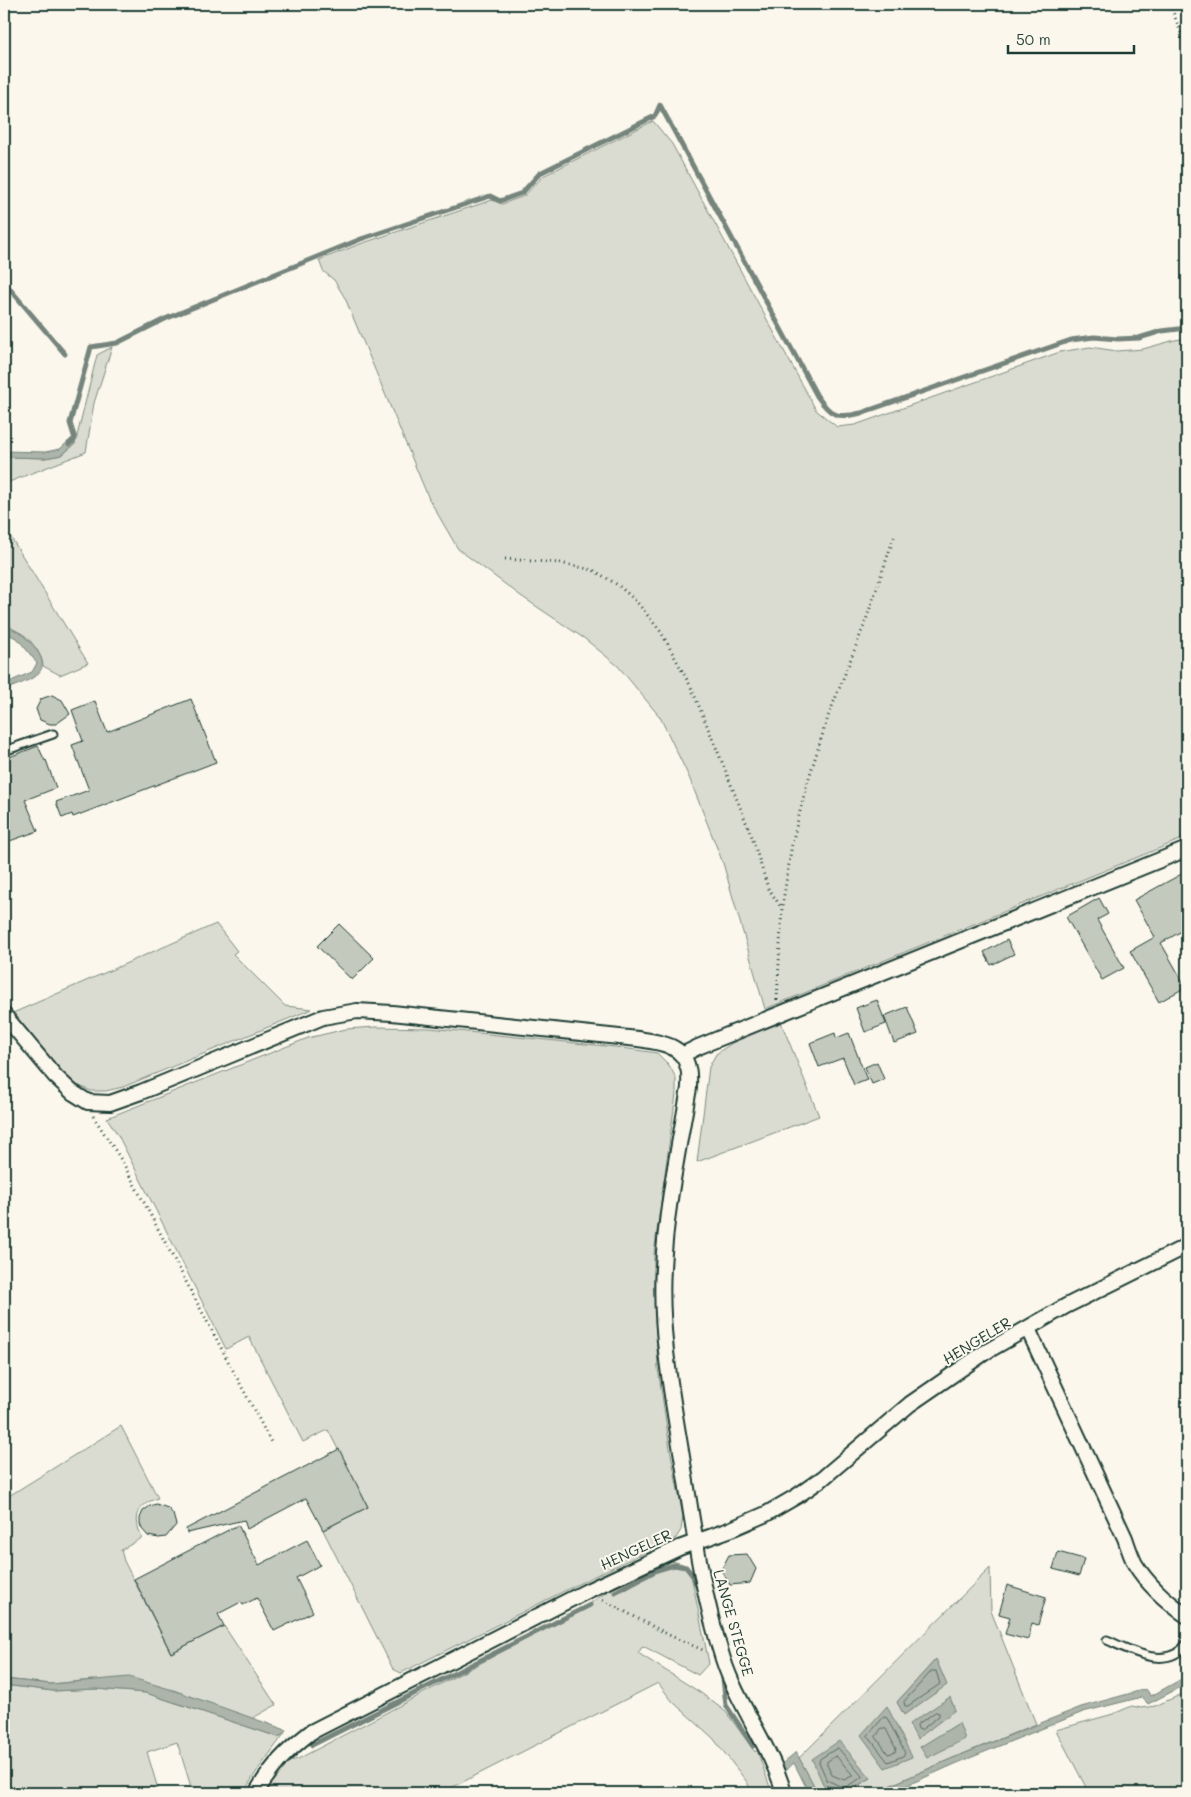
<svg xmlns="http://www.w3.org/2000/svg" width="1191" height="1797" viewBox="0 0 1191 1797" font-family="Mali,sans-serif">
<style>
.green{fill:#dbdcd1;stroke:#7d8c82;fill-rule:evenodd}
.water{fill:#adb4aa;stroke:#74847b}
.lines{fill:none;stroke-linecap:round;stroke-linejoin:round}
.shore{stroke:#586d63;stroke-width:1}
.stream{stroke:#74847b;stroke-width:5}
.building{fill:#c4c9be;stroke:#1f3d34}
.lane-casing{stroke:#1f3d34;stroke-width:11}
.street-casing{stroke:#1f3d34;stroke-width:18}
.path{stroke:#1f3d34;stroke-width:3;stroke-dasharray:1 4;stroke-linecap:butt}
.lane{stroke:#fbf7ec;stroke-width:7}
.street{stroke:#fbf7ec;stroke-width:14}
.labels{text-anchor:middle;stroke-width:4;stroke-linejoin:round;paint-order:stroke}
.street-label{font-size:15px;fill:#1f3d34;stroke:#fbf7ec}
</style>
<rect width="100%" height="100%" fill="#fbf7ec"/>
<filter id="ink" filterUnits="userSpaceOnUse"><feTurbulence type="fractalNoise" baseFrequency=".02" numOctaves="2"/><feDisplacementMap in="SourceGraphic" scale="10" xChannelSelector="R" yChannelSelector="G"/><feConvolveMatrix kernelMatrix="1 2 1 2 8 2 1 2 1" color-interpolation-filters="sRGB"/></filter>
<g filter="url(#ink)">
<!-- green -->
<g class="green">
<polygon points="653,121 672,144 816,410 837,427 855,425 1060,352 1090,347 1117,351 1143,349 1175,340 1187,338 1187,837 765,1009 723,863 689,777 660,717 618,666 585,639 521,596 458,549 429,499 345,298 334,280 323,271 319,260 360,244 492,200 502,204 524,196 543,176"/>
<polygon points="112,347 94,403 86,452 4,484 4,460 7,457 45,458 62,455 75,444 97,355"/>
<path d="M4 526 88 663 60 675 43 666C43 656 32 641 24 635 15 629 11 630 4 621Z"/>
<polygon points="216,924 237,951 233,954 285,1006 312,1009 123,1087 106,1091 91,1091 77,1085 65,1075 13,1013"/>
<polygon points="781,1022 819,1116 697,1162 709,1067 716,1054 732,1043"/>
<polygon points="376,1027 429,1028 615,1047 657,1053 669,1065 676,1078 676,1094 654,1253 654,1288 658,1368 670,1449 683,1516 681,1530 676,1538 590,1578 401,1673 393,1669 323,1530 368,1507 328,1430 303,1442 249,1337 226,1349 118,1135 107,1118 308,1038 346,1029"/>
<path d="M121 1426 158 1498C136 1505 133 1518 142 1538L121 1550 124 1561 171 1653 224 1626 276 1705 251 1719 173 1690 92 1680 51 1684 4 1679V1499Z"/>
<polygon points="672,1561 683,1564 690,1570 709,1663 698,1675 643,1646 638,1653 701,1693 726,1712 755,1752 757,1750 772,1793 752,1793 747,1782 713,1738 673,1702 658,1683 441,1793 263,1793 286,1762 298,1759 576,1613 608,1591"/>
<path d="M990 1568 991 1611 1036 1724 953 1758 873 1793H845L871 1778 823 1784 843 1793H818L799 1758ZM936 1659 904 1715 897 1702ZM959 1723 927 1757 921 1747Z"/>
<polygon points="4,1685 53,1691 96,1689 146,1693 278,1737 284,1734 257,1771 243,1793 193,1793 177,1742 147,1752 158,1789 146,1793 4,1793"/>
<polygon points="1187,1692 1187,1793 1089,1793 1056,1730 1113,1714 1132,1706 1141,1708 1155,1706"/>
</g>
<!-- water -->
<g class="water">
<polygon points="72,438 75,444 62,455 45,458 7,457 4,460 4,451 45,452 60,449"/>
<path d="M4 621C12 631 18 630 25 637 60 671 36 678 4 690V684L32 672 37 663 18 639 4 632Z"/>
<polygon points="936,1659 947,1685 904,1715 897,1702"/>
<polygon points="1187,1676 1187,1684 1148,1704 1142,1697 1083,1712 955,1764 890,1793 873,1793 953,1758 1081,1707 1146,1689 1151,1696"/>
<polygon points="129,1677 173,1690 286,1730 284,1734 278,1737 146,1693 96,1689 53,1691 4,1685 4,1679 51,1684"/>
<polygon points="950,1697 955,1710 917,1739 909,1724"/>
<polygon points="887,1706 912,1757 885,1768 861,1735"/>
<polygon points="959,1723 965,1739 927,1758 920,1747"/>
<polygon points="839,1741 871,1778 845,1793 823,1784 812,1759"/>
<polygon points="796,1752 818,1793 819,1793 809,1793 794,1763 785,1771 782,1764"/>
</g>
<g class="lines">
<!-- shore -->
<g class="shore">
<polygon points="932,1671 936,1671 940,1684 908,1706 905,1706 904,1702"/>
<polygon points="936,1712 939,1713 939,1716 921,1730 918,1729 917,1725"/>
<polygon points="884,1717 887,1718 905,1753 903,1756 888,1762 868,1736"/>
<polygon points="882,1728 886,1729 896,1749 895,1752 888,1754 876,1737"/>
<polygon points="838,1748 862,1776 861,1778 844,1788 827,1780 819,1762 820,1759"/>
<polygon points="836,1756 852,1774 852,1776 844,1780 832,1775 827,1765 827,1762"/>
</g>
<!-- stream -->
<g class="stream">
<polyline points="4,282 65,354"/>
<path d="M69 444 75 439 70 423 91 347 117 343 165 319 361 239 490 196 500 201 522 193 540 173 655 116 660 105 817 396C831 416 837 419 861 413L1071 340 1094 337 1118 339 1139 338 1162 331 1187 328"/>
<polyline points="615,1592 657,1570 674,1565 686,1567 693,1576 698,1589"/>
<polyline points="722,1670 726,1705 753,1746"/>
<polyline points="312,1745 590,1605"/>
</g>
</g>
<!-- building -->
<g class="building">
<polygon points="52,695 62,700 70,714 56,724 50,724 40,720 36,709 41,699"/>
<polygon points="191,699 216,762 73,817 72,814 62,818 56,802 89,790 72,745 83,741 72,710 95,701 107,732"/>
<polygon points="38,746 45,761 46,760 56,788 25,800 38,831 4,843 4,759"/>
<polygon points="1187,871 1187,928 1161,943 1186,987 1159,1002 1130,951 1155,937 1134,900"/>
<polygon points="1099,898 1108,914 1097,920 1124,968 1102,980 1066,917"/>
<polygon points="339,924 374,958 352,980 317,946"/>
<polygon points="1007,940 1014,954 991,965 984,952"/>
<polygon points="877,1000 886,1024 865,1032 856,1008"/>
<polygon points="907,1007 918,1034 894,1043 884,1016"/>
<polygon points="835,1033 836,1038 849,1033 867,1080 854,1085 843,1058 819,1067 810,1043"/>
<polygon points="877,1062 884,1079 872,1084 865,1067"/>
<polygon points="339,1449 368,1507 323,1530 306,1498 247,1529 244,1520 187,1533 186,1529"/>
<polygon points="156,1504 168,1508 173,1514 176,1525 166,1537 159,1538 148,1536 142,1529 140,1524 140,1518 143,1511 150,1506"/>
<polygon points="238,1525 259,1565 307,1540 320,1565 296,1578 313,1612 274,1631 257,1598 243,1605 241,1602 218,1614 224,1626 171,1653 134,1579"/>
<polygon points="1058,1552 1084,1559 1079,1576 1053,1569"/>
<polygon points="747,1554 756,1569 750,1583 730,1585 721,1570 729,1555"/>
<polygon points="1007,1585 1046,1597 1038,1625 1032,1623 1028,1640 1005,1634 1010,1617 999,1614"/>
</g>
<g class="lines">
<defs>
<g id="lane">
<polyline points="4,751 53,734"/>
<path d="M1107 1640C1131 1650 1167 1672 1187 1643"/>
</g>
<g id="street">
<path d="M4 1015 55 1076 72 1092 88 1102 110 1103 141 1092 323 1017 357 1011 392 1013 638 1039C658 1042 683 1044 688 1068 690 1074 689 1082 689 1088 679 1147 666 1207 663 1268 659 1330 673 1402 683 1463 694 1530 702 1594 723 1659 738 1706 771 1746 784 1793"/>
<polyline points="682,1055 698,1047 1187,849"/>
<path d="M1028 1329 1125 1538C1128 1547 1131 1556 1135 1564 1148 1585 1167 1602 1187 1616"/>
<path d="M256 1793C272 1766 285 1752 311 1732L587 1591 679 1548 729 1530 766 1514 797 1496 823 1478 910 1404 984 1353 1066 1306 1187 1246"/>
</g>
</defs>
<!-- lane casing -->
<use href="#lane" class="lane-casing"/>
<!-- street casing -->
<use href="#street" class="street-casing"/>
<!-- path -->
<g class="path">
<polyline points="1170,4 1187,49"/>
<polyline points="505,559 560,563 593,570 618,585 636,601 661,632 691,687 720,757 752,837 768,888 781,907"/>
<polyline points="777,1000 782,908 792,844 806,787 828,717 865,623 894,537"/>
<polyline points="93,1116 122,1161 271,1442"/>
<polyline points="603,1600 671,1636 705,1651"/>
</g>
<!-- lane -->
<use href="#lane" class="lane"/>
<!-- street -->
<use href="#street" class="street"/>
</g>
</g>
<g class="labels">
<!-- street labels -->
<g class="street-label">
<text transform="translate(977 1341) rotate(-31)" y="5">HENGELER</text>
<text transform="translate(636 1550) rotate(-25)" y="5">HENGELER</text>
<text transform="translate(733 1623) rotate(74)" y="5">LANGE STEGGE</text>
</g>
</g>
<!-- margin -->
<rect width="1191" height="1797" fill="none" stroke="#fbf7ec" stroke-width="20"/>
<rect x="10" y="10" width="1171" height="1777" fill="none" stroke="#1f3d34" stroke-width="2" filter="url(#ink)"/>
<!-- scale -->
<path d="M1008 45v8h126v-8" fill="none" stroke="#1f3d34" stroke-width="2.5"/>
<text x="1016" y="45" font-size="15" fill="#1f3d34" stroke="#fbf7ec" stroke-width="4" paint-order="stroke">50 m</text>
</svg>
